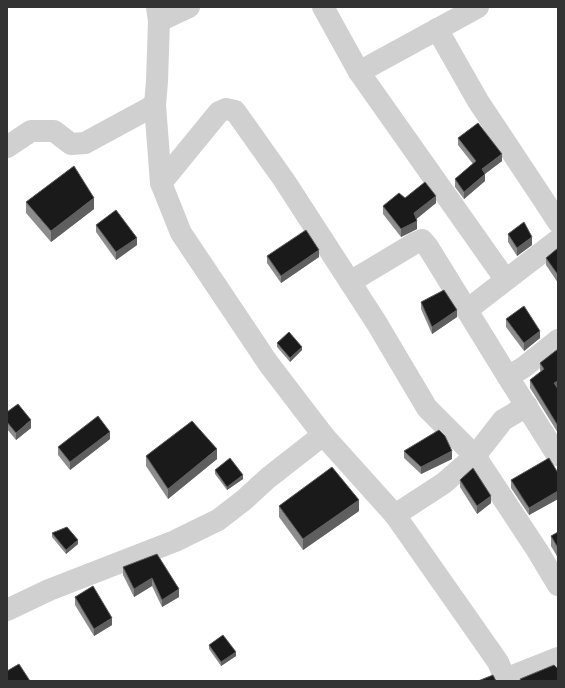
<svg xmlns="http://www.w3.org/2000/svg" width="565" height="688" viewBox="0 0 565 688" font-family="'Titillium Web',sans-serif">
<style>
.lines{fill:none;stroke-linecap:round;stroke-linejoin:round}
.minor{stroke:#d0d0d0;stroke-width:22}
.wall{fill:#8c8c8c}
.shaded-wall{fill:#5f5f5f}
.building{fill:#1a1a1a;stroke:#5f5f5f}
</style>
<rect width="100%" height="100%" fill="#fff"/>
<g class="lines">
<!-- minor -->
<g class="minor">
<polyline points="157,7 159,21 157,81 155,105 161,183 181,233 268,363 323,435 395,515 498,662 506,681"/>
<polyline points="323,7 359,72 505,279"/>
<polyline points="159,21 189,7"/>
<polyline points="437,29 478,101 541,196 558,222"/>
<polyline points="359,72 478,7"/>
<polyline points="7,147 31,131 54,131 71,144 85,143 155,105"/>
<polyline points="161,183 219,112 226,109 235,111 284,180 376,322 427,408 475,456 537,550 558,585"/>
<polyline points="350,282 415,243 422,240 428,247 508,377 557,455 558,454"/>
<polyline points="467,310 558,240"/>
<polyline points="508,377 524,367 558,340"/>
<polyline points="395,515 444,483 475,456 503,420 527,406"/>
<polyline points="7,610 49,590 175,541 218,520 244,500 268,478 323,435"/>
<polyline points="505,679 558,658"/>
</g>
</g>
<!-- wall -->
<g class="wall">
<polygon points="458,138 502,161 485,174 485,181 464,199 455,187 455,179 473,164 458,145"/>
<polygon points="405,198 436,203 416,219 417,229 401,237 383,214 383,206"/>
<polygon points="26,202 94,209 51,242 26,213"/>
<polygon points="96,225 137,245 116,260 96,232"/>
<polygon points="508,234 532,245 517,256 508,242"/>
<polygon points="558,248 558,283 546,265 546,258"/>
<polygon points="267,256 319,257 281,283 267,263"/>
<polygon points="421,302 457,317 432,334 421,309"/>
<polygon points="506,319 540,338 524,351 506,327"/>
<polygon points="277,343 302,350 290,362 277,347"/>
<polygon points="558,349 558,433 530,388 530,380 541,372 540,370 540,363"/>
<polygon points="7,412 31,428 16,440 7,429"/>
<polygon points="110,439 70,470 58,455 58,447"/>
<polygon points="404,451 452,459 421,474 404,458"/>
<polygon points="146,456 217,459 168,499 146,466"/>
<polygon points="215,470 243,479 227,490 215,474"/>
<polygon points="558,473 558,499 529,515 511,488 511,480"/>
<polygon points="460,480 491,503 477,514 460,487"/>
<polygon points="279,506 359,511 303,550 279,517"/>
<polygon points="558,532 558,558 551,546 551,536"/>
<polygon points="52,533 78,544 66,554 52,537"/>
<polygon points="157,554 179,597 162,607 152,586 134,597 123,575 123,567"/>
<polygon points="75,597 112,625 94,636 75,605"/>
<polygon points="209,645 236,656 221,666 209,649"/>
</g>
<!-- shaded-wall -->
<g class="shaded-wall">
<polygon points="502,154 502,161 482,176 482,169"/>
<polygon points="485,174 485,181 464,199 464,192"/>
<polygon points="436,196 436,203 414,221 414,213"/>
<polygon points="94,198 94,209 51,242 51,231"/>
<polygon points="417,221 417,229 401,237 401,229"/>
<polygon points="532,237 532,245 517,256 517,248"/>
<polygon points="137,238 137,245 116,260 116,252"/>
<polygon points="319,250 319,257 281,283 281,276"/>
<polygon points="457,310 457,317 432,334 432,327"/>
<polygon points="540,331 540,338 524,351 524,343"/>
<polygon points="302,347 302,350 290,362 290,358"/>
<polygon points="558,381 558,389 554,383"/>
<polygon points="31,420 31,428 16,440 16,433"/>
<polygon points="110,432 110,439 70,470 70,462"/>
<polygon points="217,449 217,459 168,499 168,489"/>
<polygon points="452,451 452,459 421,474 421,467"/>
<polygon points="243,475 243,479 227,490 227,487"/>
<polygon points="558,491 558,499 529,515 529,508"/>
<polygon points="491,496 491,503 477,514 477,506"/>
<polygon points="359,500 359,511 303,550 303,539"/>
<polygon points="78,540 78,544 66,554 66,550"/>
<polygon points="152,578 152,586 134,597 134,589"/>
<polygon points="179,589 179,597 162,607 162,600"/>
<polygon points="112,618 112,625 94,636 94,629"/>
<polygon points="236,652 236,656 221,666 221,662"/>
</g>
<!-- building -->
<g class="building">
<polygon points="478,123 502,154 482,169 485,174 464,192 455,179 476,161 458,138"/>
<polygon points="74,166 94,198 51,231 26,202"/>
<polygon points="425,182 436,196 414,213 417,221 401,229 383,206 399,193 405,198"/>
<polygon points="116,210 137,238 116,252 96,225"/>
<polygon points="524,222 532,237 517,248 508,234"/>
<polygon points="306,230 319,250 281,276 267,256"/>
<polygon points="558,248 558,275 546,258"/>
<polygon points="444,290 457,310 432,327 421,302"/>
<polygon points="524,306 540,331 524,343 506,319"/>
<polygon points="289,332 302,347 290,358 277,343"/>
<polygon points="558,349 558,381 554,383 558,389 558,426 530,380 544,369 540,363"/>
<polygon points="18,404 31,420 16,433 7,422 7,412"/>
<polygon points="98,416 110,432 70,462 58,447"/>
<polygon points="192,421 217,449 168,489 146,456"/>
<polygon points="439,430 445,436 452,451 421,467 404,451"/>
<polygon points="230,458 243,475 227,487 215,470"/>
<polygon points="549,458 558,473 558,491 529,508 511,480"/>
<polygon points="332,467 359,500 303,539 279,506"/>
<polygon points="473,468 491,496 477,506 460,480"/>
<polygon points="67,527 78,540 66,550 52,533"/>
<polygon points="558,532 558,548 551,536"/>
<polygon points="157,554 179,589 162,600 152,578 134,589 123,567"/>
<polygon points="93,586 112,618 94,629 75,597"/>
<polygon points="223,635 236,652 221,662 209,645"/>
<polygon points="19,664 30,681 7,681 7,671"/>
<polygon points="554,665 558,669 558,680 556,681 521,681 520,679"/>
<polygon points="493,675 496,681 478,681"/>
</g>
<!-- border -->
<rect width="565" height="688" fill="none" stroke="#333333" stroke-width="16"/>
</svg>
